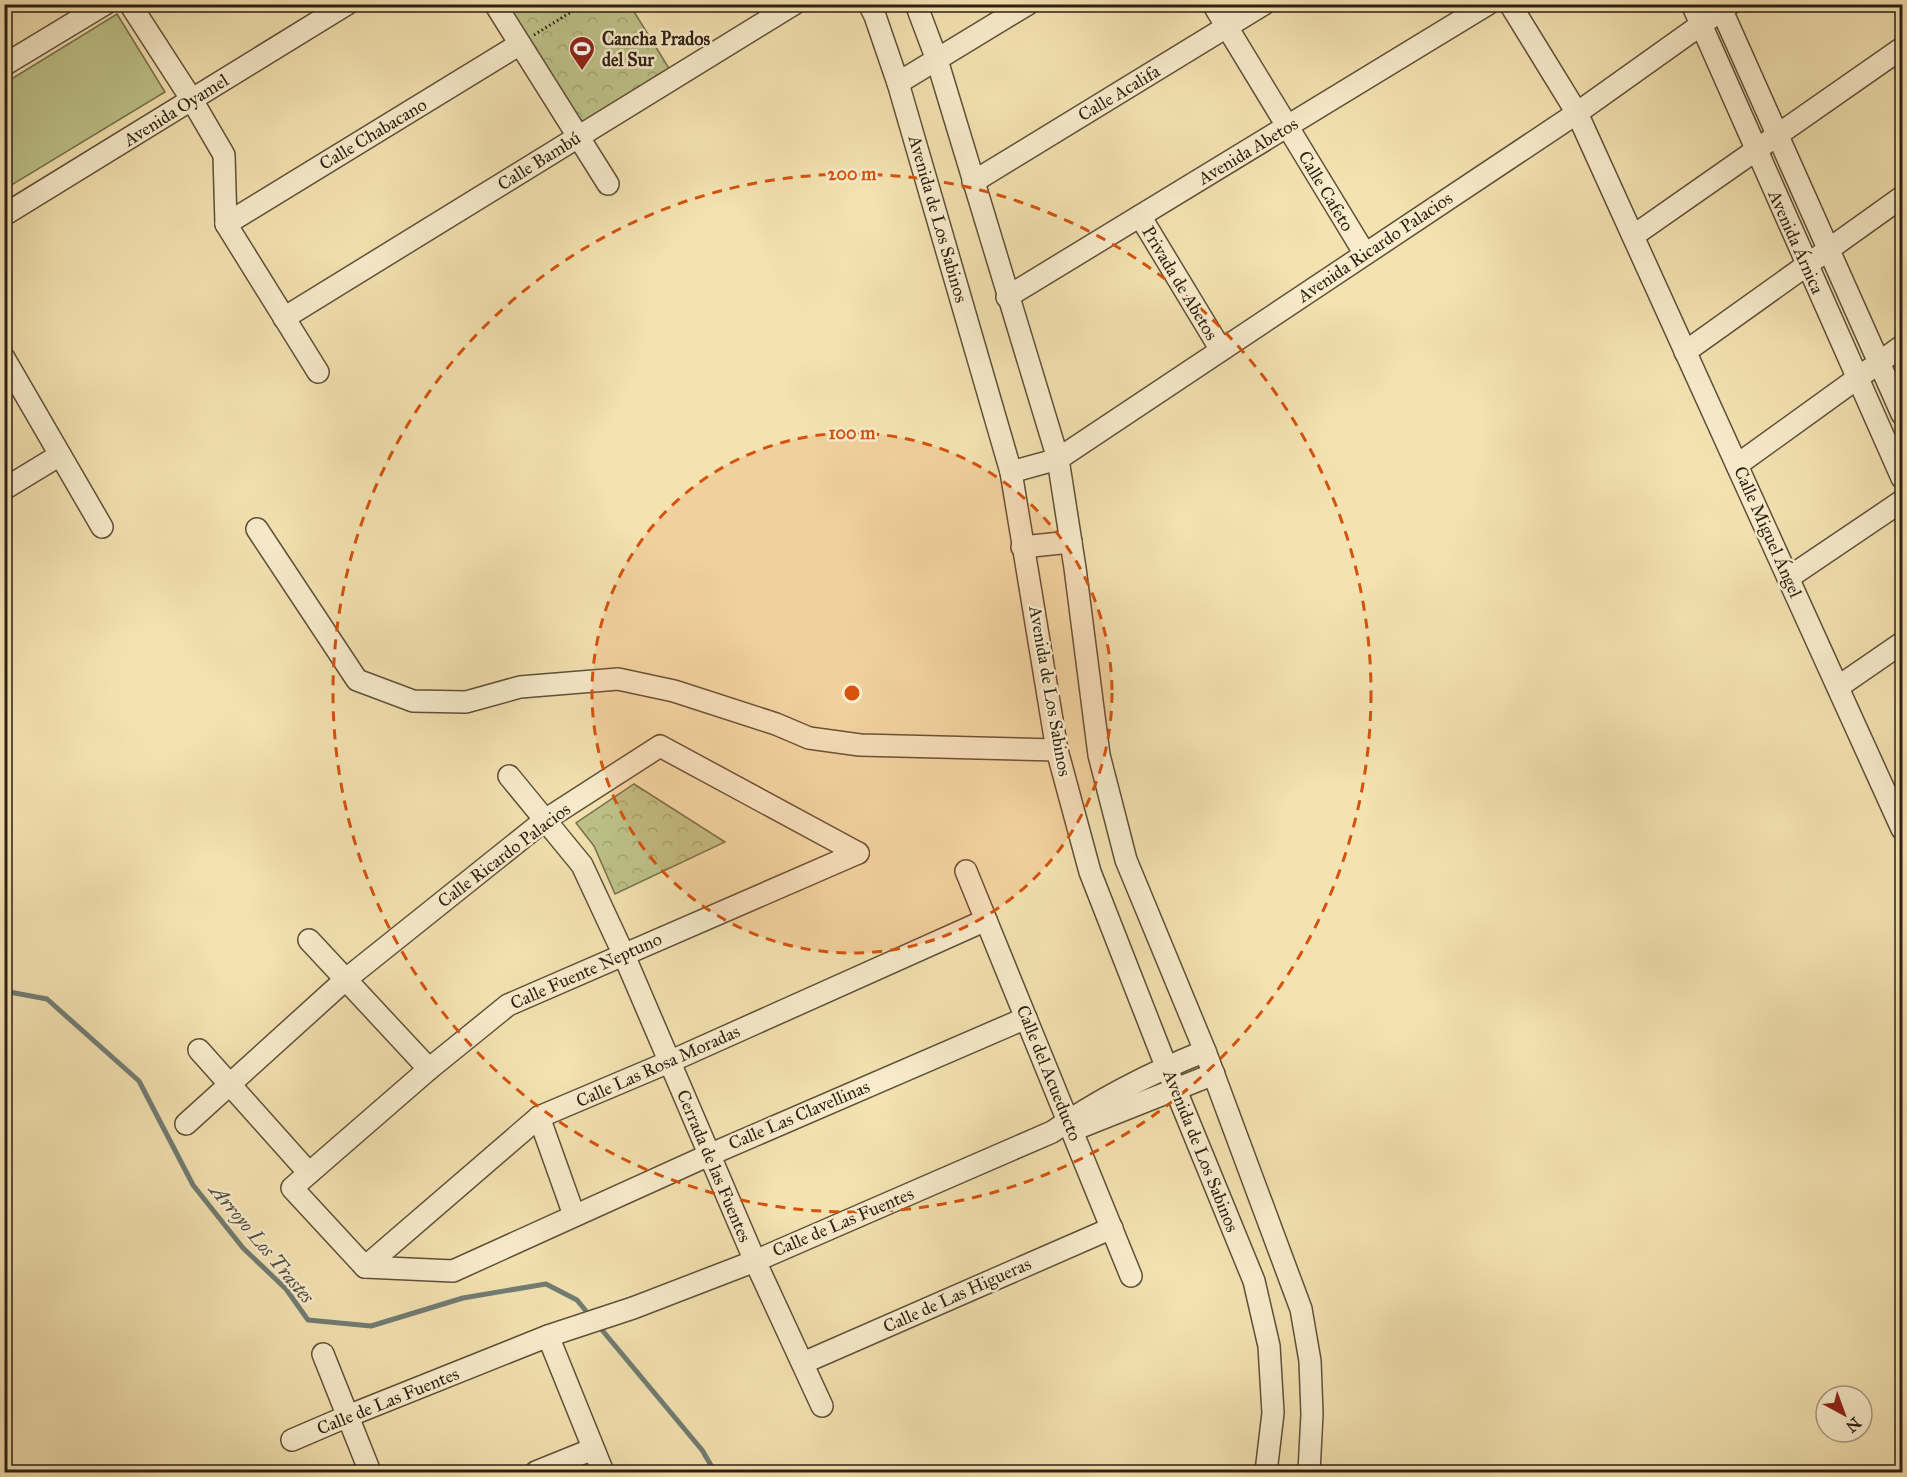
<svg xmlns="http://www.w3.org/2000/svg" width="1907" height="1477" viewBox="0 0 1907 1477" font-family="'IM FELL Great Primer',serif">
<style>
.green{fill:#bec38a;stroke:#76714e;stroke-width:1.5}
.forest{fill:url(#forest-crowns);stroke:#76714e;stroke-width:1.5}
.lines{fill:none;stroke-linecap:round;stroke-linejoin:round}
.stream{stroke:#717d74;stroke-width:5}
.minor-casing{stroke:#5f503a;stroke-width:24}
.path{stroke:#2d1f12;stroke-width:3;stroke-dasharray:1.5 3;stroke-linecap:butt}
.minor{stroke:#f8eccc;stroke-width:21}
.ring{fill:none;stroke:#d5530d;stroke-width:3;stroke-dasharray:10 8}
.labels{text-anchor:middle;stroke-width:5;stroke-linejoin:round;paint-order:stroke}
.poi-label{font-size:18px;font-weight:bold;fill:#2d1f12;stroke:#f8eccc;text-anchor:start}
.street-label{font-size:18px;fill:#2d1f12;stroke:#f8eccc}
.water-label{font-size:20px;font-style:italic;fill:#4f4e43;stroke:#f8eccc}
.centre{fill:#d5530d;stroke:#f8eccc;stroke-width:3}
.ring-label{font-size:18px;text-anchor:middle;font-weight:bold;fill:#d5530d;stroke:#f8eccc;stroke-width:5;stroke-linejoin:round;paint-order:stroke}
</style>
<defs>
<pattern id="forest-crowns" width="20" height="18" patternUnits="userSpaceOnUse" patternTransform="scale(1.5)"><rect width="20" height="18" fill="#bec38a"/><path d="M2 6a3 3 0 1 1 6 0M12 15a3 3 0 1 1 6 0" fill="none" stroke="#a4a776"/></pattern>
</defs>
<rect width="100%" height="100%" fill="#f4e2b1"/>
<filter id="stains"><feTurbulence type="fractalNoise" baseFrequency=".00333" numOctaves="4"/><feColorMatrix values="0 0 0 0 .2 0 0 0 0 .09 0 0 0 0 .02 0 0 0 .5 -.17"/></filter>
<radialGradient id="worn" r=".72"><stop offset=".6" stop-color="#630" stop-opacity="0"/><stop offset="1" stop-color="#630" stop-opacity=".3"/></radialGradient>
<!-- green -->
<polygon class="green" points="117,14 165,92 5,189 5,83"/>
<!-- forest -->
<g class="forest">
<polygon points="504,5 630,5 670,70 580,126"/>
<polygon points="634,784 725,842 615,894 594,846 576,823"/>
</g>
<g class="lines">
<!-- stream -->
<g class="stream">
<polyline points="4,991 47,999 139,1081 193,1185 243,1248 286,1289 308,1320 371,1326 463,1298 546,1284 577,1300 591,1317"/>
<polyline points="597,1324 702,1450 715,1472"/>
</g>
<defs>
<g id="minor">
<polyline points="130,4 192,100 224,155 226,224 318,372"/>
<polyline points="495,4 608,184"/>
<polyline points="869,4 875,16 898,83 1011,472 1057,750 1090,872 1166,1066 1254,1281 1269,1346 1273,1413 1266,1472"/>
<polyline points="916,4 937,60 1058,459 1075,568 1099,755 1126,860 1205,1051 1301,1309 1310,1361 1312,1414 1309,1472"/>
<polyline points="1213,4 1365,254"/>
<polyline points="1510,4 1577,113 1902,829"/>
<polyline points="1692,4 1902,478"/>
<polyline points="1719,4 1902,414"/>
<polyline points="4,65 105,4"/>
<polyline points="898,83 1028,4"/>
<polyline points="973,182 1264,4"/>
<polyline points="4,215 347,4"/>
<polyline points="1140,216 1221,350"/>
<polyline points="226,224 520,44"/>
<polyline points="1633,236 1902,48"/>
<polyline points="1007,297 1488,4"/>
<polyline points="284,318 794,4"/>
<polyline points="1685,352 1902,197"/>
<polyline points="4,358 102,527"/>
<polyline points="1737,465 1902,346"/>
<polyline points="1011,472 1058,459 1577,113 1730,4"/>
<polyline points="4,489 60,455"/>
<polyline points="257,529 357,680 413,701 466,702 520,687 618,679 674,691 776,724 809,738 860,745 1057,750"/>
<polyline points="1022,547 1071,542"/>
<polyline points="1788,578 1902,501"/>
<polyline points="1838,687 1902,643"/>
<polyline points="509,776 582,865 623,953 755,1261 822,1406"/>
<polyline points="858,853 508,1005 429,1069 292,1188 365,1267 453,1271 709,1155 1026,1018"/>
<polyline points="966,871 1131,1276"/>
<polyline points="309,940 429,1069"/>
<polyline points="199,1050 309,1173"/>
<polyline points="539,1117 574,1215"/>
<polyline points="186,1124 345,980 545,820 660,746 858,853"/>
<polyline points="1078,1128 1214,1074"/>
<polyline points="365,1267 539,1117 669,1062 986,920"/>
<polyline points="548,1336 603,1472"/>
<polyline points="323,1354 370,1472"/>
<polyline points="803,1363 1112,1228"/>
<path d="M292 1440 348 1416 548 1336 633 1308 755 1261 1052 1132C1098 1100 1153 1072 1205 1051"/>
<polyline points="536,1472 593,1449"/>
</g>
</defs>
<!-- minor casing -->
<use href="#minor" class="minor-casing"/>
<!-- path -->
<polyline class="path" points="534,35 584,4"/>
<!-- minor -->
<use href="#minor" class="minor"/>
</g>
<!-- distance rings -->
<circle cx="852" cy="693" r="260" fill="#d5530d" fill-opacity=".12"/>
<g class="ring">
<circle cx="852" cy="693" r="260"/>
<circle cx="852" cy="693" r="519"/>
</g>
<!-- icons -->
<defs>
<symbol id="stadium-pin" viewBox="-11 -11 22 30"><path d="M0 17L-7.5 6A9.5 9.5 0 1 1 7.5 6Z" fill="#8f2418" stroke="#f8eccc"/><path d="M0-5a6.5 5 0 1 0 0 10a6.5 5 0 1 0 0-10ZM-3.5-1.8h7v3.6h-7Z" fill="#fff"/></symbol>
</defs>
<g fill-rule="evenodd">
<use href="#stadium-pin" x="567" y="34" width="30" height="40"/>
</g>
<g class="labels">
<!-- poi labels -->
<g class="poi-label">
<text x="602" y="45">Cancha Prados<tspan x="602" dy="21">del Sur</tspan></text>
</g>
<!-- street labels -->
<g class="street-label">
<text transform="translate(1119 93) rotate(-31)" y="6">Calle Acalifa</text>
<text transform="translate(176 110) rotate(-32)" y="6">Avenida Oyamel</text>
<text transform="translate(373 134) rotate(-31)" y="6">Calle Chabacano</text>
<text transform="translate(1248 151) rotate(-31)" y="6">Avenida Abetos</text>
<text transform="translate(539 161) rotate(-32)" y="6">Calle Bambú</text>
<text transform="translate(1326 191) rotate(59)" y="6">Calle Cafeto</text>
<text transform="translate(938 219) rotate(74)" y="6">Avenida de Los Sabinos</text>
<text transform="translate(1796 242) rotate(66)" y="6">Avenida Árnica</text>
<text transform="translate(1375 247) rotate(-34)" y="6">Avenida Ricardo Palacios</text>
<text transform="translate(1180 283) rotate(59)" y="6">Privada de Abetos</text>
<text transform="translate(1768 532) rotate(66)" y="6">Calle Miguel Ángel</text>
<text transform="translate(1050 691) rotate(80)" y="6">Avenida de Los Sabinos</text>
<text transform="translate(504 855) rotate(-37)" y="6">Calle Ricardo Palacios</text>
<text transform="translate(586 971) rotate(-24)" y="6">Calle Fuente Neptuno</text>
<text transform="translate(658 1066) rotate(-24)" y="6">Calle Las Rosa Moradas</text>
<text transform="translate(1049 1073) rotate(68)" y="6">Calle del Acueducto</text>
<text transform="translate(799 1115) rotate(-23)" y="6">Calle Las Clavellinas</text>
<text transform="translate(1201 1151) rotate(68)" y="6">Avenida de Los Sabinos</text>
<text transform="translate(714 1166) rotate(67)" y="6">Cerrada de las Fuentes</text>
<text transform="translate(843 1222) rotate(-23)" y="6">Calle de Las Fuentes</text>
<text transform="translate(957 1295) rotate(-24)" y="6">Calle de Las Higueras</text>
<text transform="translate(388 1401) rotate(-22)" y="6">Calle de Las Fuentes</text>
</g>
<!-- water labels -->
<g class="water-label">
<text transform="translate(262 1243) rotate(50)" y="7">Arroyo Los Trastes</text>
</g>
</g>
<circle cx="852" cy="693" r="9" class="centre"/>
<g class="ring-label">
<text x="852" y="180">200 m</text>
<text x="852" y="439">100 m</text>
</g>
<!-- margin -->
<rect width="1907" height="1477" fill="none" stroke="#f4e2b1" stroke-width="24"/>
<rect x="6" y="6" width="1895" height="1465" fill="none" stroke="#2d1f12" stroke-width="3"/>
<rect x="12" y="12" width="1883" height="1453" fill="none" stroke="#2d1f12" stroke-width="1.5"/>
<!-- north arrow -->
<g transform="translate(1844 1414) rotate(139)"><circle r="28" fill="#f8eccc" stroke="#a79a82" stroke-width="1.5"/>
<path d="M0-4.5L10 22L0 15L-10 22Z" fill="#8f2418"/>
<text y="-9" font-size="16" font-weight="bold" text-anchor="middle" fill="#2d1f12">N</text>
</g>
<rect width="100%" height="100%" filter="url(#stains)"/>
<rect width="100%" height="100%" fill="url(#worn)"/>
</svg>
